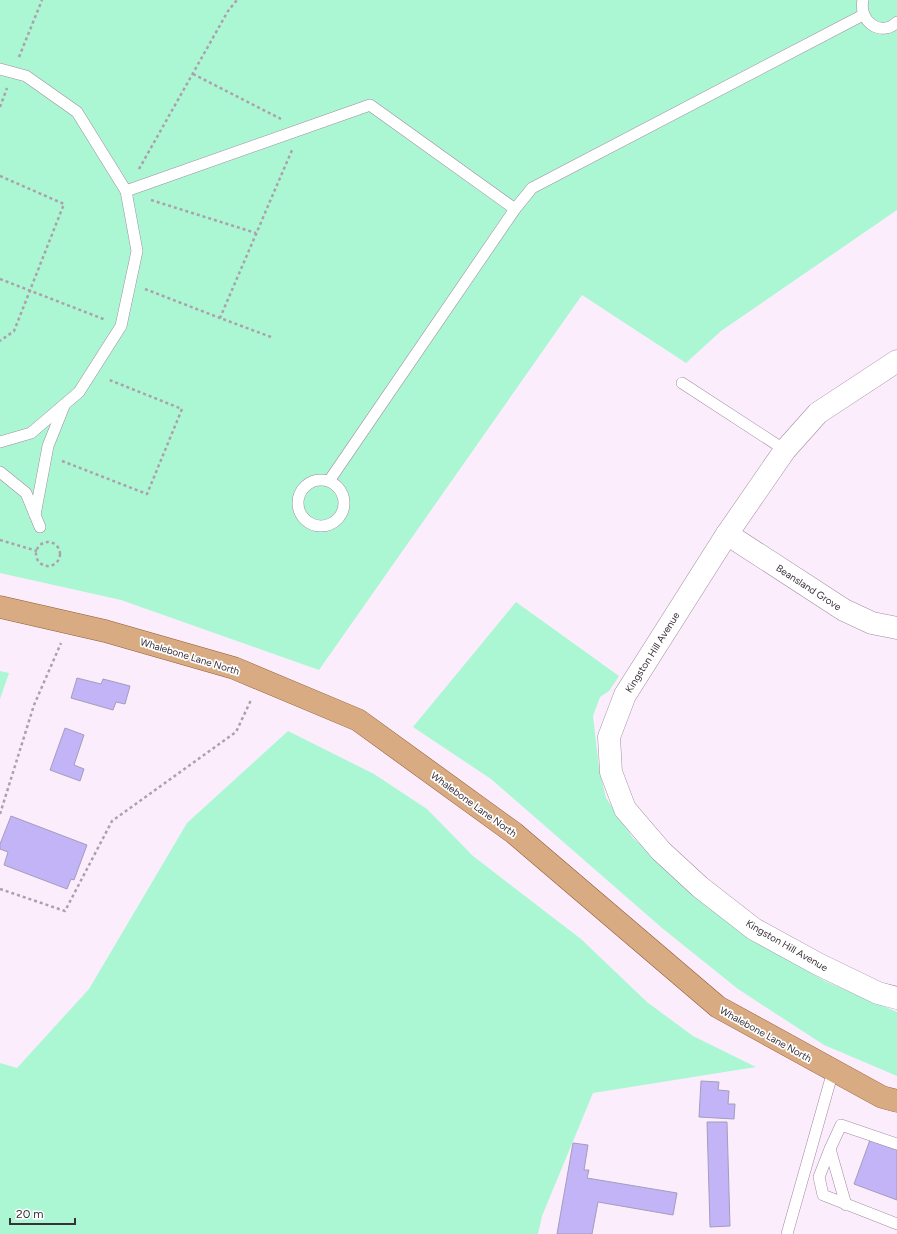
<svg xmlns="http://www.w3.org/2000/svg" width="897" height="1234" viewBox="0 0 897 1234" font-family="Figtree,sans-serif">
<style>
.green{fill:#abf7d3}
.building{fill:#c3b3f7;stroke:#a39dbb}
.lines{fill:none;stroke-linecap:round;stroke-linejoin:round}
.lane-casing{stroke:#a08ba2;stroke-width:12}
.street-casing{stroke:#a08ba2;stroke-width:23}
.primary-casing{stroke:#905c32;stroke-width:23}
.path{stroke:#aca0ad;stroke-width:2.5;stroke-dasharray:3 3;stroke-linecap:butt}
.lane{stroke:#fff;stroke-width:11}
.street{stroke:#fff;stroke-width:22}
.primary{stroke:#d9ab82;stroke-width:22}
.labels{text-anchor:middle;stroke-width:3.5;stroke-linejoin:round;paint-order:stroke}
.street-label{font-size:10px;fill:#39303a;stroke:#fff}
</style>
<rect width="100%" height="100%" fill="#fcedfd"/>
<!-- green -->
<g class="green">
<polygon points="0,0 897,0 897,210 721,331 686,363 582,295 319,670 121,600 0,573"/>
<polygon points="516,602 619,676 609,691 600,697 593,716 599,768 606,798 633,838 759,943 825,981 897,1012 897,1076 824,1045 738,989 662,928 491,779 413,727"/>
<polygon points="0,671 9,673 0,699"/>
<polygon points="288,731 374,774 427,809 473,856 581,939 647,1002 693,1036 756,1067 593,1093 542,1216 538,1234 0,1234 0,1063 17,1068 89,989 187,823"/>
</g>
<!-- building -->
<g class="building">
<polygon points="77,678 101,684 103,679 130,686 125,704 116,702 113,710 71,698"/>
<polygon points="65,728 84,735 74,765 84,769 80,781 50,770"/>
<polygon points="11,816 87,845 74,880 71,879 67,889 4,865 8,852 0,849 0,844"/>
<polygon points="701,1081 719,1082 718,1090 729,1091 728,1104 735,1104 734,1119 699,1117"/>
<polygon points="707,1122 727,1122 730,1226 710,1227"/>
<polygon points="870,1140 897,1150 897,1200 854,1184"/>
<polygon points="573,1143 588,1145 584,1170 589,1170 587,1178 677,1193 673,1215 598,1202 592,1234 557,1234"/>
</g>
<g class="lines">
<defs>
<g id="lane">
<path d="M863 0C858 21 881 38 897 22"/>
<polyline points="0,69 26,76 77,112 126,191 137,251 121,326 79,392 31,433 0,442"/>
<polyline points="126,191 370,105 515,209 329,481"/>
<polyline points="515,209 532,188 863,15"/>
<polyline points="682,383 785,450"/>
<polyline points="0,472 26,493 40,527"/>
<circle cx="321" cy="503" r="23"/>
<polyline points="35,515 48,446 64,406"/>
<polyline points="830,1149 819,1177 823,1195 897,1224"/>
<polyline points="846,1205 830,1149 841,1125 897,1144"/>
<polyline points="787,1234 833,1071"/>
</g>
<g id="street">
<polyline points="897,361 818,413 785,450 727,534 625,695 609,737 611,772 625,809 661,851 700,887 754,929 818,964 878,993 897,998"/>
<polyline points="727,534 844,610 872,623 897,628"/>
</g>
<polyline id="primary" points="0,607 105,631 234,668 358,720 514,833 718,1007 882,1097 897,1101"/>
</defs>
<!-- lane casing -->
<use href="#lane" class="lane-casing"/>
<!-- street casing -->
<use href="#street" class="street-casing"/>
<!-- primary casing -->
<use href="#primary" class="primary-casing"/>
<!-- path -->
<g class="path">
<polyline points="19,57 42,0"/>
<polyline points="193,74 281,119"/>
<polyline points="0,107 7,88"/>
<polyline points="139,169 228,11 237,0"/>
<polyline points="0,176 64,204 14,331 0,341"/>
<polyline points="151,200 256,233"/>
<polyline points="0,279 106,320"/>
<polyline points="145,289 220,318"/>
<polyline points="271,337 220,318 292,150"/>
<polyline points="62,461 147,494 182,409 107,379"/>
<polyline points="0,540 37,551"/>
<circle cx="48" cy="554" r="12"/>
<polyline points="0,814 34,705 61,643"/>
<polyline points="0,889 65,911 112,821 236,732 251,700"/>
</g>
<!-- lane -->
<use href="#lane" class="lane"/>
<!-- street -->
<use href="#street" class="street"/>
<!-- primary -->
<use href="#primary" class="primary"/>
</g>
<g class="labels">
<!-- street labels -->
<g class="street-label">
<text transform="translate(809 587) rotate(33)" y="4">Beansland Grove</text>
<text transform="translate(652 652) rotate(-58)" y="4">Kingston Hill Avenue</text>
<text transform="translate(190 656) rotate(17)" y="4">Whalebone Lane North</text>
<text transform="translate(474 804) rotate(36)" y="4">Whalebone Lane North</text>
<text transform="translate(787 945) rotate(30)" y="4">Kingston Hill Avenue</text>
<text transform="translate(766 1034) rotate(29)" y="4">Whalebone Lane North</text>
</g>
</g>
<!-- scale -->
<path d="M10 1218v6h65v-6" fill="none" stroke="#39303a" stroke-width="2"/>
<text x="16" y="1218" font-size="12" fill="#39303a" stroke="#ffffff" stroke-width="3" paint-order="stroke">20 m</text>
</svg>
